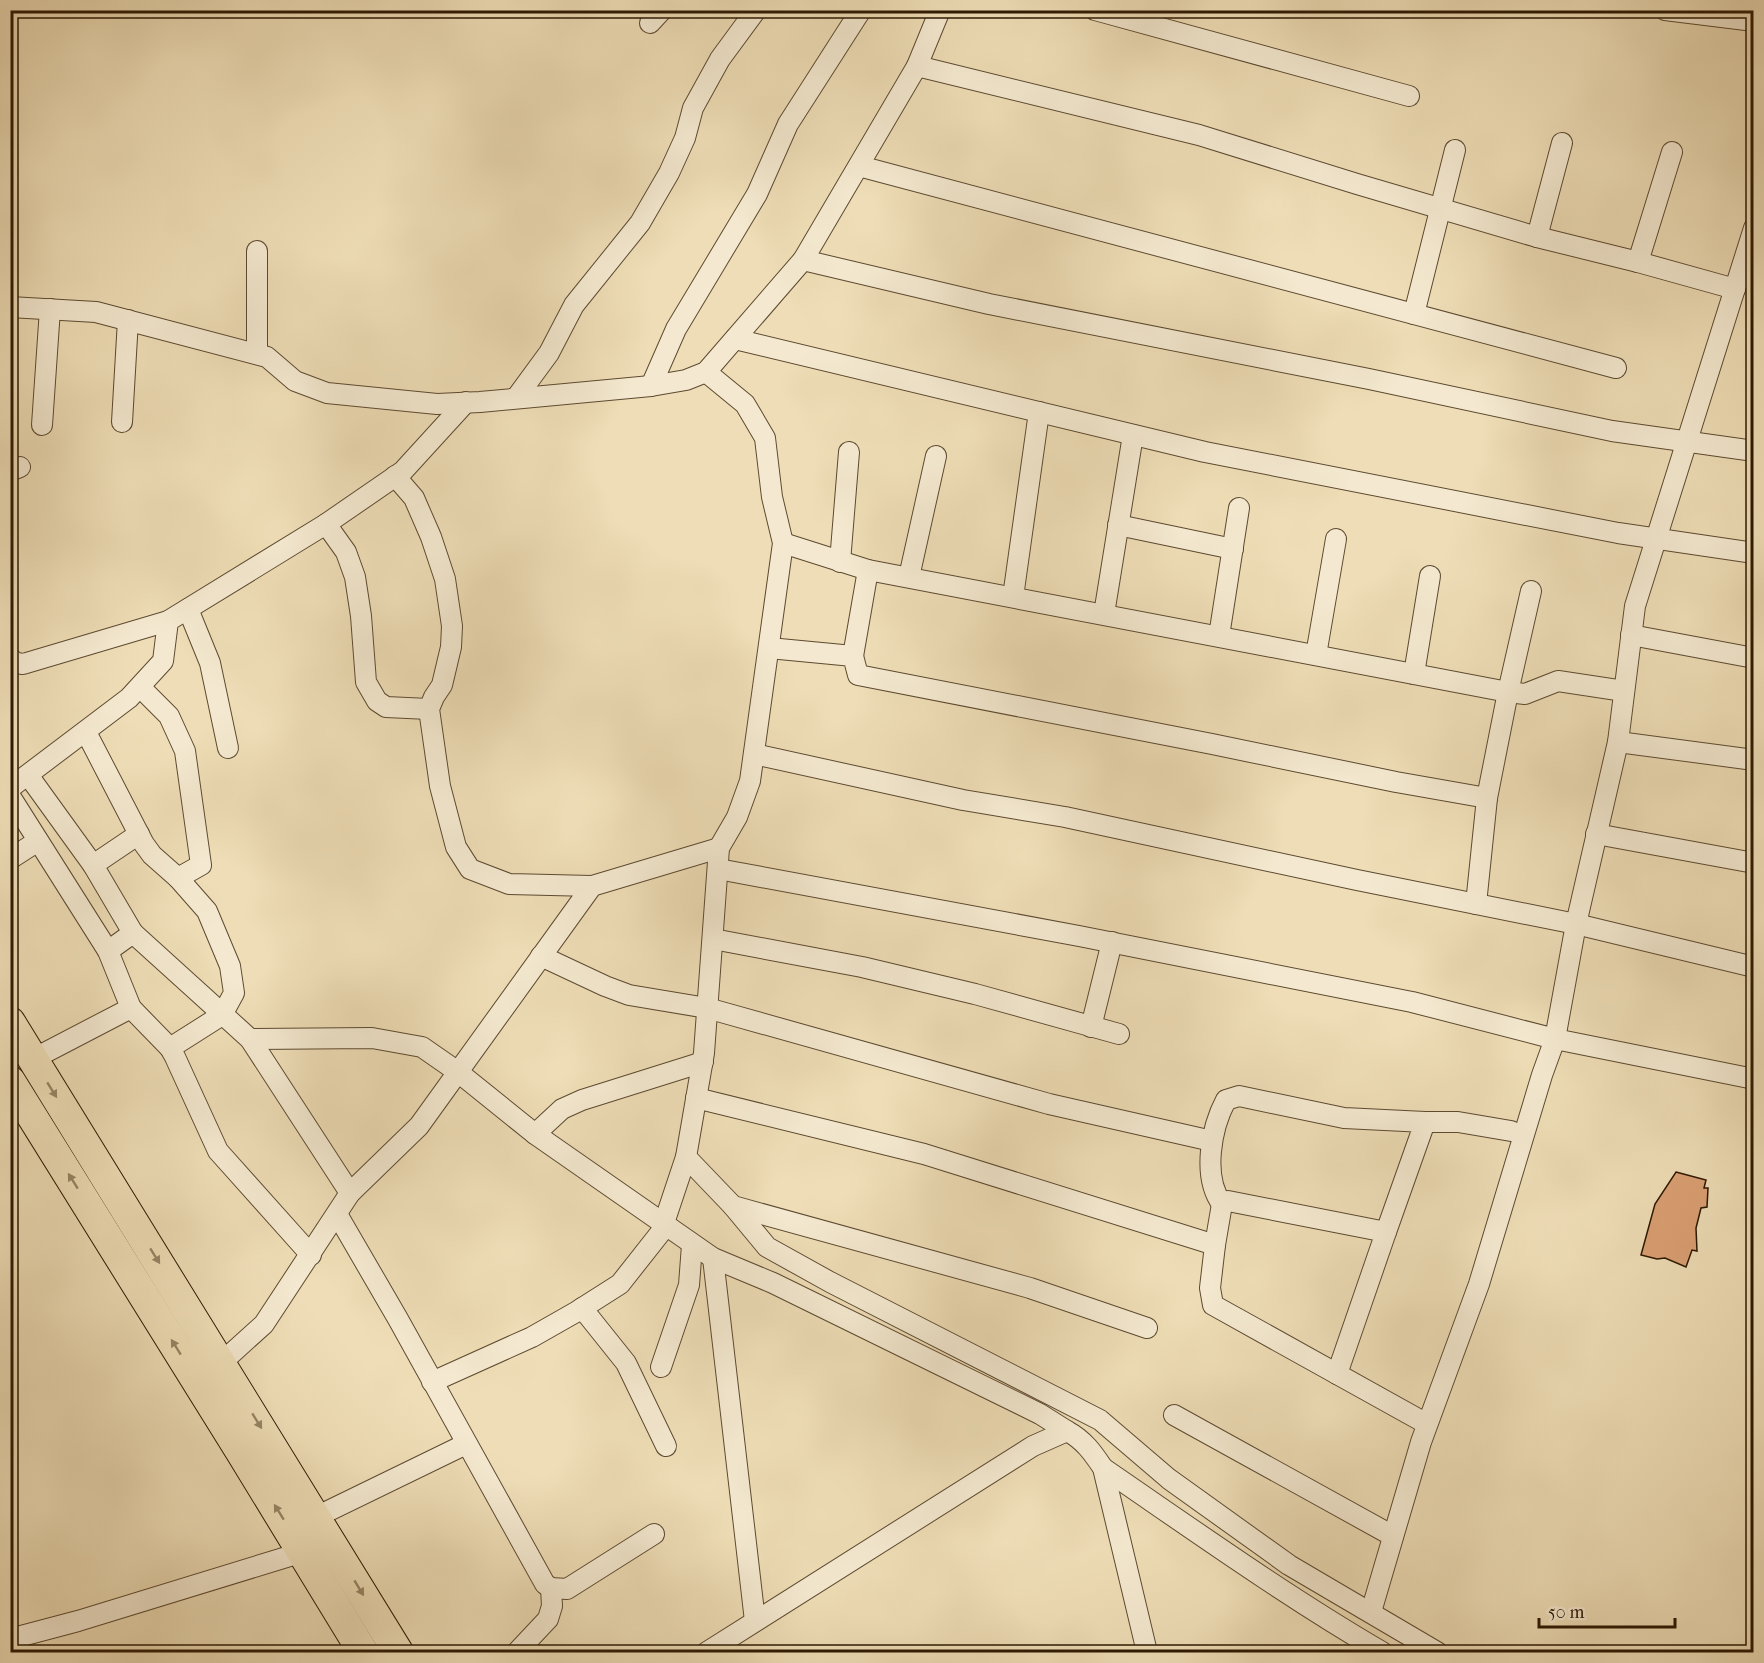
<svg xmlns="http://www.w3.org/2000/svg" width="1764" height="1663" viewBox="0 0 1764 1663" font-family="'IM FELL French Canon',serif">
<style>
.building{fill:#daa074;stroke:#2d1903;stroke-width:1.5}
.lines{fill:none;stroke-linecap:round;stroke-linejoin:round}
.minor-casing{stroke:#5d4a30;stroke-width:22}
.highway-casing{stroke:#2d1903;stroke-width:32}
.minor{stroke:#f4e9d0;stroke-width:20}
.highway{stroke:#eeddb6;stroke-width:30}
.oneway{fill:#978565}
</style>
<rect width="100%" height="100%" fill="#eeddb6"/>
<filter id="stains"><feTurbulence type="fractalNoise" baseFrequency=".00333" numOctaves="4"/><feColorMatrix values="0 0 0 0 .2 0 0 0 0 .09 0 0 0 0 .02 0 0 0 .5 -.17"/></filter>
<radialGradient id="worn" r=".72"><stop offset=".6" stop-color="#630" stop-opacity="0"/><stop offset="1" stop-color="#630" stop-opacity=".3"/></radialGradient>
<!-- building -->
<polygon class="building" points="1676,1172 1706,1180 1704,1188 1708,1188 1707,1207 1701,1208 1696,1228 1697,1251 1692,1250 1686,1267 1665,1258 1657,1259 1641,1255 1655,1204"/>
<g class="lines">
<defs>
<g id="minor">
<polyline points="1095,10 1409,96"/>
<polyline points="1665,10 1754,21"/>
<polyline points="650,23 662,10"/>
<polyline points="917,66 1199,135 1357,184 1537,237 1638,262 1672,152"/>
<polyline points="859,166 1616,368"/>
<polyline points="1537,237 1562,143"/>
<polyline points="803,260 989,304 1369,379 1612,431 1754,451"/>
<polyline points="1638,262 1735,289"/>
<polyline points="10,307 96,312 267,357 295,381 327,393 437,404 480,402 651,386 686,380 706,372 803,260 917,66 940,10"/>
<polyline points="1414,314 1455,150"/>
<polyline points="735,339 1205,452 1618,533 1754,553"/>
<polyline points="257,354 257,251"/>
<polyline points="651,386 676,329 757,194 788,124 861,10"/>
<polyline points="516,398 549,353 574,305 640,223 669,173 685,138 693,108 720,59 756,10"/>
<polyline points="122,422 128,320"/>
<polyline points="42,425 50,309"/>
<polyline points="10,471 20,467"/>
<polyline points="395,476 414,498 431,537 445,579 452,626 451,647 442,685 434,697 429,709 440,786 456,847 470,869 509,884 592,886"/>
<polyline points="326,524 346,552 355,577 361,616 366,682 377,701 386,707 429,709"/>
<polyline points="1118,525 1233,549"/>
<polyline points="783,543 868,570 1508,692 1525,694 1558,681 1624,691"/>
<polyline points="840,562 849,452"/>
<polyline points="909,577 936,456"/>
<polyline points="1013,597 1039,412"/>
<polyline points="188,609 210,663 228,748"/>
<polyline points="1104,614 1133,435"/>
<polyline points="1631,635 1754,658"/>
<polyline points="1219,636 1239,508"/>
<polyline points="769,648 853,656 858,675 1212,744 1396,782 1487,798 1476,904"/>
<polyline points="1316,655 1336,539"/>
<polyline points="853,656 868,570"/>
<polyline points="10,658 16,663 23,664 168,621"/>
<polyline points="1414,674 1430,576"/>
<polyline points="140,687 169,716 185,751 201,865 178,878 207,911 230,966 234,993 222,1015 170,1048"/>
<polyline points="86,732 144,844 152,855 178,878"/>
<polyline points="1618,742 1754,760"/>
<polyline points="754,754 963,800 1065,817 1357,880 1576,924 1754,967"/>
<polyline points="28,775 93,865 133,933"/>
<polyline points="10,788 129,698 163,661 168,621 326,524 403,471 466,402"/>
<polyline points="10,796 108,951 131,1008 33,1059"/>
<polyline points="1487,798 1508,692 1531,591"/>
<polyline points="1596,834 1754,863"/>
<polyline points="10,859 38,841"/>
<polyline points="93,865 139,834"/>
<polyline points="718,869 1079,936 1412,1002 1555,1039 1754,1079"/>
<polyline points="713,939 862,967 975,994 1119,1034"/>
<polyline points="108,951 133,933 250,1039 350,1193"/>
<polyline points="541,956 605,986 629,995 707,1008 1049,1104 1212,1141"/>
<polyline points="131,1008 170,1048 175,1057 218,1151 311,1255"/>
<polyline points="1091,1027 1112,942"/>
<polyline points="250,1039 372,1038 422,1047 458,1072 535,1134 713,1258 773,1283 1040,1414 1067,1431"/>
<polyline points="696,1098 924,1154 1215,1245 1210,1288 1213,1305 1427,1424"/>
<polyline points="1425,1122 1458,1122 1511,1131"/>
<polyline points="535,1134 562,1109 582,1100 703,1062"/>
<polyline points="686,1157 733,1206 1030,1288 1147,1328"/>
<path d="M1222 1204C1202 1177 1211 1128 1226 1100L1239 1096 1344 1118 1425 1122 1386 1232"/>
<polyline points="733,1206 767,1247 830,1282 1100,1420 1169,1479 1289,1565 1437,1652"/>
<polyline points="337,1214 398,1319 545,1584 551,1588 567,1589 654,1534"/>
<polyline points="1215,1245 1222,1204 1228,1201 1386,1232 1337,1374"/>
<polyline points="713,1258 755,1621"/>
<polyline points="582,1308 626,1363 666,1446"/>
<polyline points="221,1363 264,1324 350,1193 419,1126 592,886 719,848"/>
<polyline points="661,1367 689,1285 692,1245"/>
<polyline points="432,1382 532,1337 576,1312 620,1284 661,1232 686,1157 704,1053 719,848 737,817 750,781 783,543 772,497 765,438 745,404 706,372"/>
<polyline points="1174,1415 1393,1536"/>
<path d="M1103 1468C1195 1531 1286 1596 1382 1652"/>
<polyline points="316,1517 466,1444"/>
<polyline points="1371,1612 1421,1442 1479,1284 1542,1075 1555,1039 1576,924 1618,742 1635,606 1754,228"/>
<polyline points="10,1639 78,1621 303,1552"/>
<polyline points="517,1652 548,1619 552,1606 551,1588"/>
<path d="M707 1652 1033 1446 1067 1431C1084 1440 1093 1453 1103 1468L1147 1652"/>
</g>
<g id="highway">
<polyline points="10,1022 398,1652"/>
<polyline points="10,1081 241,1452 363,1652"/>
</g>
</defs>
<!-- minor casing -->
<use href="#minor" class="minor-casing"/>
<!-- highway casing -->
<use href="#highway" class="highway-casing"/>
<!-- minor -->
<use href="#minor" class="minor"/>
<!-- highway -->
<use href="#highway" class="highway"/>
</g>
<!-- one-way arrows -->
<defs><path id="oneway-solid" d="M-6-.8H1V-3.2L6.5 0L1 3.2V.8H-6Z" transform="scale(1.5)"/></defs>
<g class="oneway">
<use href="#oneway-solid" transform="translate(52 1090) rotate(58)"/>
<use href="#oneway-solid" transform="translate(73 1181) rotate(-122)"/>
<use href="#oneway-solid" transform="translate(155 1256) rotate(58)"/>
<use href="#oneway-solid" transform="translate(176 1347) rotate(-122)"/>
<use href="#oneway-solid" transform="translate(257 1421) rotate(58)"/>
<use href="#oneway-solid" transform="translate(279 1512) rotate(-122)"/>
<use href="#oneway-solid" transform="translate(359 1588) rotate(59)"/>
</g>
<!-- margin -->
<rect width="1764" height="1663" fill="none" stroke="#eeddb6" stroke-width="36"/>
<rect x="12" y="12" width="1740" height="1639" fill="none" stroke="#2d1903" stroke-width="3"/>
<rect x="18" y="18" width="1728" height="1627" fill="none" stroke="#2d1903" stroke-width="1.5"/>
<!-- scale -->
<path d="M1539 1618v9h136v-9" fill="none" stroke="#2d1903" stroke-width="3"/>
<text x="1548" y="1618" font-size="18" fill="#2d1903" stroke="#f4e9d0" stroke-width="4.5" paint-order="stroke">50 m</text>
<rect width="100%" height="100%" filter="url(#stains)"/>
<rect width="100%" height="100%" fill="url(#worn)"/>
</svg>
